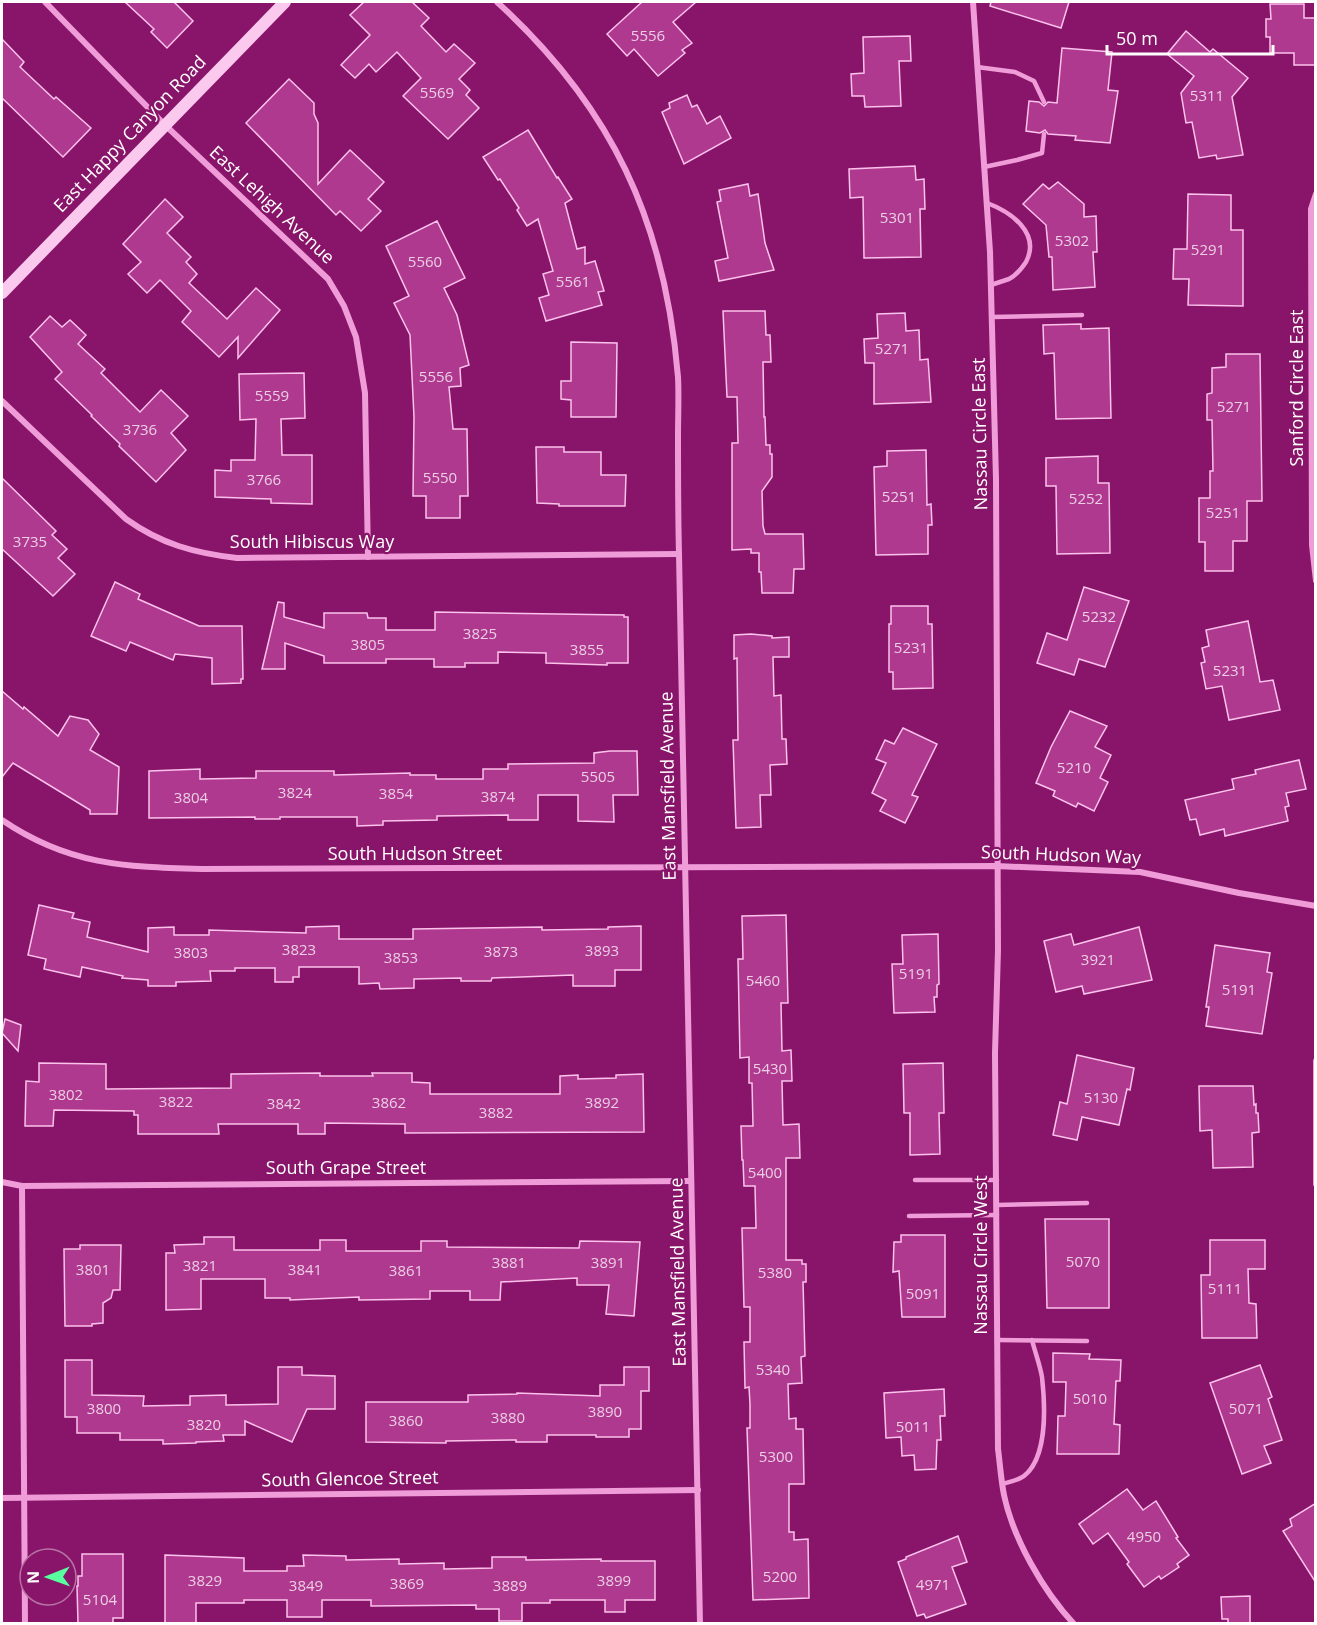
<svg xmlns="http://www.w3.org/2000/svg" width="1317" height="1625" viewBox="0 0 1317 1625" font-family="'Open Sans',sans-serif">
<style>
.building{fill:#b03990;stroke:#fbc2ec;stroke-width:1.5}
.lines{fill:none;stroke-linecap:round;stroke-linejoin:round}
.lane{stroke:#ef9cd9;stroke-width:4.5}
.street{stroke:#ef9cd9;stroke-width:6}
.secondary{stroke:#fac9ed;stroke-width:12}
.labels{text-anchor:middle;stroke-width:4.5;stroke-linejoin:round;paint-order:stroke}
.number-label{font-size:15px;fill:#ebcee3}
.street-label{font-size:18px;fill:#fff;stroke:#881569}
</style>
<rect width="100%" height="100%" fill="#881569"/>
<!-- building -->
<g class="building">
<polygon points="125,2 174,2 193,21 167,48 151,32 154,29"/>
<polygon points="364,2 412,2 429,18 421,26 446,52 454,44 475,63 459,79 470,90 466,95 479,108 448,139 403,96 421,78 397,52 376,72 369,64 355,78 341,65 370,35 350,15"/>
<polygon points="642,2 696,2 673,22 692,43 682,50 685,53 658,76 634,49 627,56 607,34"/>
<polygon points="991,2 1069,2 1061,28 990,6"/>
<polygon points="1270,4 1304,4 1304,18 1316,18 1316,65 1294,65 1294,53 1270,53 1270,37 1266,37 1266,19 1271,19"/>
<polygon points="1186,31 1210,52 1213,49 1248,78 1232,97 1243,155 1217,159 1216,155 1199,158 1192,122 1186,123 1181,93 1194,76 1167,54"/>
<polygon points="910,36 911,61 899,61 901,106 865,107 864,96 852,96 851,74 864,73 863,37"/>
<polygon points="2,39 24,62 20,67 54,99 56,97 91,128 63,157 2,98"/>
<polygon points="1062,48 1112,52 1108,90 1118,91 1110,143 1075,140 1076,136 1048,134 1045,130 1040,133 1026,131 1029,101 1039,102 1044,106 1048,102 1057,103"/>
<polygon points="289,79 314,103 314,114 318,123 318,184 350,150 384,182 368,199 381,211 361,231 340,211 336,215 246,123"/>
<polygon points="687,95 692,107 697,105 707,124 720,116 731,138 684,164 662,112 670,108 669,103"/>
<polygon points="528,130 557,178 558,177 572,199 565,203 577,249 585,247 585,264 595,261 604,291 598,292 602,305 546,321 539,298 549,295 543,274 553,271 538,219 527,226 517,210 519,208 500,179 498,180 483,157"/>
<polygon points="915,166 916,180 924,179 925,209 920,209 921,257 864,258 863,197 850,198 849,169"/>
<polygon points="1058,182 1084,204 1084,217 1096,216 1097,252 1093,252 1095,287 1053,290 1052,257 1049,257 1046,225 1023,204 1043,184 1049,189"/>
<polygon points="748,184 750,196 758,194 765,243 774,270 719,281 715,261 728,258 717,202 721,201 719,190"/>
<polygon points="1188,194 1231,195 1231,230 1243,230 1243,306 1188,305 1189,279 1173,279 1174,249 1187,249"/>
<polygon points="165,199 183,217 167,233 191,257 186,262 197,274 189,283 227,319 256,288 280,310 238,358 238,337 219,357 182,322 191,311 160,280 147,293 128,274 141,262 123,244"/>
<polygon points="437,221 465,278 444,288 457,315 469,365 460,368 461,386 449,387 453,429 467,429 468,496 460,496 460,518 426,518 426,496 413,496 414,417 410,335 394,303 409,296 386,246"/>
<polygon points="723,311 765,311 766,335 770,335 771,362 763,362 764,417 765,417 766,445 770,445 770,454 772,454 772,477 762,491 763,526 765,534 803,534 804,569 794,569 793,593 762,593 761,572 759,572 759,553 751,553 751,549 732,550 732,443 738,443 737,397 727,397"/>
<polygon points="905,313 906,331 919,330 920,360 928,359 931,402 874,404 874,363 865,363 864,339 878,338 877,314"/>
<polygon points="50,316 62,327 70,320 86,335 78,344 105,369 101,373 140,412 161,390 188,416 171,433 186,450 156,482 119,446 120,444 91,416 92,415 55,379 62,372 30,337"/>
<polygon points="1081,324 1081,329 1109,328 1111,418 1056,419 1054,353 1044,354 1043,325"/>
<polygon points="571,342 617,343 616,417 571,417 571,400 561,399 561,381 571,381"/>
<polygon points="1226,354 1260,354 1262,501 1247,501 1247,541 1233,541 1233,571 1205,571 1205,542 1199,542 1199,498 1210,498 1210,471 1213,471 1212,420 1207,420 1207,394 1212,393 1212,368 1226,367"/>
<polygon points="304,373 305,418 281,419 282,455 312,455 312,504 271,503 271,499 215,497 215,470 231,471 231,460 255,460 256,419 240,420 239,374"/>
<polygon points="536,447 564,447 564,452 601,452 601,475 626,475 625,506 559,506 559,504 537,503"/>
<polygon points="926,450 927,505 931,504 932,525 928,525 928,554 876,555 874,467 887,466 887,451"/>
<polygon points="1098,456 1098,483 1109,483 1110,553 1057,554 1056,486 1046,486 1046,458"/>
<polygon points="2,478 56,531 52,535 67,549 58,558 75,574 53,596 2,549"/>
<polygon points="115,582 140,594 138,599 199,626 242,626 243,679 241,679 241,683 212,684 212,658 175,654 173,660 130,642 126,651 91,636"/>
<polygon points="1084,587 1129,601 1105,667 1079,659 1074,675 1037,663 1047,633 1067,640"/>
<polygon points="278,602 284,603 284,617 324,628 324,613 367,613 368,618 386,618 386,630 435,630 435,612 624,615 624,617 628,617 628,663 607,663 607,665 546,663 546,653 498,652 498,663 465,663 465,667 434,667 434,659 386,659 386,663 324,663 324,656 285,643 285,669 262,669"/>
<polygon points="891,606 928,606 928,624 932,624 933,688 893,689 893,672 889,672 889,624 891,624"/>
<polygon points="1248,621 1260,682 1273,680 1280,710 1229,720 1222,686 1206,689 1201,663 1205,662 1202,648 1209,646 1206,630"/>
<polygon points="751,634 772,636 772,638 789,637 789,657 773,657 774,696 781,695 782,739 786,739 787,764 770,765 771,795 760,795 761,827 736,828 733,740 738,740 737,658 734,659 734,635"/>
<polygon points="2,691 23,709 24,707 58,736 70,716 88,720 99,734 90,750 119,767 117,814 90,814 90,810 13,763 2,777"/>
<polygon points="1070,711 1107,726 1095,747 1111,755 1100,778 1108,782 1094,811 1078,803 1076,807 1053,796 1055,791 1036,783 1051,747"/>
<polygon points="903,728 937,744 912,795 918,797 905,823 880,811 886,800 872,793 886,763 876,759 885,740 894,744"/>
<polygon points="610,751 637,751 638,795 613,795 614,822 578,821 578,795 538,795 538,820 508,820 508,815 437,816 437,820 383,821 383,825 357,826 357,817 280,817 280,819 255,819 255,817 149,818 149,771 200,769 200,779 256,778 256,771 334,771 334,775 410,773 410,775 436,775 436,779 483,779 483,769 508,769 508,764 594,763 594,753"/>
<polygon points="1299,760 1306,789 1286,793 1289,806 1285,807 1288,821 1225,836 1224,829 1200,835 1196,819 1190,820 1185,800 1234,789 1232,779 1256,774 1255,770"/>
<polygon points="39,905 74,913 72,918 90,922 87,937 148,952 148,928 174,927 174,935 209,935 209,930 306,933 306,927 339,926 339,939 413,939 413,929 542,927 542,930 608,929 608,927 641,926 641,970 615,970 615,986 573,986 573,975 492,978 491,981 461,981 461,978 414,979 414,988 380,989 379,983 359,984 359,967 299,967 299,977 293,977 293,982 275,982 275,968 235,968 235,971 210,971 211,981 176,982 176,986 148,986 148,980 122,978 123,976 82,967 80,977 44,969 46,959 28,955"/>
<polygon points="786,915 788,1003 781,1003 782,1051 791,1050 792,1081 782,1081 783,1125 799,1124 800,1158 786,1158 786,1260 802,1260 802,1264 806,1264 806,1282 803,1282 805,1356 801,1357 802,1383 788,1384 789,1419 796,1418 796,1429 803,1429 804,1484 789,1484 789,1532 794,1532 794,1540 808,1539 809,1598 753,1600 747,1428 750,1428 750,1404 749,1387 745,1388 744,1342 750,1342 750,1307 744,1307 742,1228 756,1228 755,1186 744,1186 743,1160 742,1160 741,1126 753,1126 752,1083 749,1083 749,1057 740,1058 738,959 743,959 742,916"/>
<polygon points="1139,927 1152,980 1084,994 1082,986 1056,992 1044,941 1071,934 1074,945"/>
<polygon points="938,934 939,984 937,985 937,997 934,997 935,1012 894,1013 892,964 903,964 902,935"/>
<polygon points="1215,945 1270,953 1267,972 1272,973 1262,1034 1206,1026 1209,1007 1206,1007"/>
<polygon points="5,1019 21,1025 18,1051 2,1033"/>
<polygon points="1077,1055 1134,1068 1130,1090 1127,1089 1119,1125 1082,1117 1077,1140 1053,1135 1060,1102 1067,1104"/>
<polygon points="39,1063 106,1064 106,1089 231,1088 231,1074 320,1073 320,1076 373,1076 372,1073 412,1073 412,1082 430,1083 430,1094 560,1094 560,1076 578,1075 578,1079 616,1078 616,1075 643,1074 644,1132 405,1133 405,1124 325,1123 325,1134 298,1134 298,1124 218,1124 219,1134 138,1134 138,1115 134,1115 134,1111 54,1110 53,1126 25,1126 26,1081 39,1082"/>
<polygon points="943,1063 944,1113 939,1113 940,1154 910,1155 910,1113 904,1113 903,1064"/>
<polygon points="1199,1086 1253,1086 1254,1105 1256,1104 1256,1113 1258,1113 1259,1132 1252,1133 1253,1167 1213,1168 1212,1130 1200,1131"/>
<polygon points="1045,1219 1109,1219 1109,1308 1047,1308"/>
<polygon points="901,1235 945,1235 945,1317 902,1317 899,1271 893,1272 894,1242 901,1242"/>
<polygon points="204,1237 234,1237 234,1250 320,1250 320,1240 346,1240 346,1251 421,1251 421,1241 447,1241 447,1247 579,1248 580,1241 640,1242 634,1316 606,1314 609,1285 577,1285 577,1278 501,1282 500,1300 470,1300 470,1291 430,1291 430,1299 359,1300 359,1297 290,1300 290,1298 265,1298 265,1279 201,1279 201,1309 166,1310 166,1253 175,1253 174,1245 204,1244"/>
<polygon points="1210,1240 1265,1240 1265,1269 1248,1269 1249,1303 1256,1304 1257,1338 1202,1338 1201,1275 1210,1275"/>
<polygon points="80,1245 121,1245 120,1290 113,1290 111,1298 103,1303 103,1323 92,1324 92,1326 65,1326 64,1249 80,1249"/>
<polygon points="1053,1353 1090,1354 1089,1359 1121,1360 1120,1381 1116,1381 1114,1424 1120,1425 1119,1454 1057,1454 1058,1416 1065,1416 1066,1382 1053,1382"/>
<polygon points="65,1360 92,1360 92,1395 144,1396 143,1406 190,1405 190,1396 226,1395 226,1405 278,1404 278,1367 302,1367 302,1375 335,1376 335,1409 307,1409 292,1442 245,1421 245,1435 223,1435 224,1441 196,1442 196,1443 163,1444 163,1440 120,1440 120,1433 77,1433 77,1417 65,1417"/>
<polygon points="1260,1365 1272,1397 1268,1399 1282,1440 1264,1446 1271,1463 1242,1474 1210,1383"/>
<polygon points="624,1367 649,1367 649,1391 641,1391 641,1429 629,1429 629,1437 596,1437 596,1435 547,1435 547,1442 516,1442 516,1440 446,1441 446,1443 366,1442 366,1402 468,1402 468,1395 517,1394 517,1393 600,1396 600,1385 624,1385"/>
<polygon points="944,1389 945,1416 940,1416 941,1440 937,1440 936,1469 915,1470 914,1455 902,1456 901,1437 886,1438 884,1393"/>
<polygon points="1127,1489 1143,1510 1156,1501 1178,1537 1176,1538 1189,1555 1177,1564 1179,1567 1161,1579 1159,1576 1144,1587 1127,1564 1129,1562 1108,1533 1093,1544 1079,1524"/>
<polygon points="1316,1503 1316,1583 1283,1531 1292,1526 1290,1519"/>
<polygon points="958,1536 967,1562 952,1567 966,1604 926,1618 924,1614 917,1616 898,1562 906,1559 906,1557"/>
<polygon points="82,1554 123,1554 123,1618 113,1618 113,1623 78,1623 77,1586 78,1586 78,1576 82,1576"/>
<polygon points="165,1555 244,1558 244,1571 287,1571 287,1566 304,1566 303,1555 346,1556 346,1560 399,1559 399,1564 444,1563 444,1569 492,1568 492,1557 526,1557 526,1560 601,1559 601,1561 655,1561 655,1600 625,1600 625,1612 605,1612 605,1600 550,1600 550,1603 522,1603 522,1621 499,1621 499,1609 476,1609 476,1605 371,1606 371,1600 322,1600 322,1617 287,1617 287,1600 244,1600 244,1603 196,1603 196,1623 165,1623"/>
<polygon points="1250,1596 1250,1623 1228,1623 1228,1619 1222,1619 1221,1597"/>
</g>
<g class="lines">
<!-- lane -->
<g class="lane">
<polyline points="977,67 1015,72 1034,81 1044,102"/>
<polyline points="984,167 1017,160 1042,153 1044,134"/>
<path d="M987 203C1011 212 1041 233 1026 262 1022 268 1015 276 1009 279 1003 281 997 283 991 285"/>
<polyline points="992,317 1082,315"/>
<polyline points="915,1180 997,1180"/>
<polyline points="997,1205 1087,1203"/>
<polyline points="909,1216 997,1215"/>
<polyline points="997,1340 1087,1341"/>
<path d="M1002 1484C1009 1482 1019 1480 1024 1476 1048 1457 1045 1404 1042 1377 1040 1365 1035 1352 1032 1340"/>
</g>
<!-- street -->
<g class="street">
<polyline points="45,2 165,125 328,279 344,306 356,337 365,393 368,557"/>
<path d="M497 2C612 107 665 221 678 377 679 396 678 416 678 436 678 475 678 515 679 554L700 1624"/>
<path d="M973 2 990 252 996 479 998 950 995 1053 998 1449C1000 1464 1001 1480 1004 1495 1013 1538 1043 1591 1074 1624"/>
<polyline points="1316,194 1311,209 1312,545 1316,581"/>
<path d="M2 401 126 519C161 544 194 553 237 558L679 554"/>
<path d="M2 820C68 865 124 867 202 869L996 866 1140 872 1239 893 1316 906"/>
<polyline points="1316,1061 1316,1184"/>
<polyline points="2,1182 22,1186 691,1181"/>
<polyline points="22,1186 25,1624"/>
<polyline points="2,1498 698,1490"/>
</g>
<!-- secondary -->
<polyline class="secondary" points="2,293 285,2"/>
</g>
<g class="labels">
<!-- number labels -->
<g class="number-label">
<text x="648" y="41">5556</text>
<text x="437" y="98">5569</text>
<text x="1207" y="101">5311</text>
<text x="897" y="223">5301</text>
<text x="1072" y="246">5302</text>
<text x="1208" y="255">5291</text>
<text x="425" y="267">5560</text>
<text x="573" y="287">5561</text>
<text x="892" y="354">5271</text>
<text x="436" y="382">5556</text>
<text x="272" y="401">5559</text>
<text x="1234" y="412">5271</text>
<text x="140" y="435">3736</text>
<text x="440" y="483">5550</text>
<text x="264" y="485">3766</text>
<text x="899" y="502">5251</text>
<text x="1086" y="504">5252</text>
<text x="1223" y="518">5251</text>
<text x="30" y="547">3735</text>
<text x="1099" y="622">5232</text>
<text x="480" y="639">3825</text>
<text x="368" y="650">3805</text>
<text x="911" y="653">5231</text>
<text x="587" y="655">3855</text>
<text x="1230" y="676">5231</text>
<text x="1074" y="773">5210</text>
<text x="598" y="782">5505</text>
<text x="295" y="798">3824</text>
<text x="396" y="799">3854</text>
<text x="498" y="802">3874</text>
<text x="191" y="803">3804</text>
<text x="299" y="955">3823</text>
<text x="602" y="956">3893</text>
<text x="501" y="957">3873</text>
<text x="191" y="958">3803</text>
<text x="401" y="963">3853</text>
<text x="1098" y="965">3921</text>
<text x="916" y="979">5191</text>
<text x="763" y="986">5460</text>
<text x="1239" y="995">5191</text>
<text x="770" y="1074">5430</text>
<text x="66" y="1100">3802</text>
<text x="1101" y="1103">5130</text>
<text x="176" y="1107">3822</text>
<text x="389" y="1108">3862</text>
<text x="602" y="1108">3892</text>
<text x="284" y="1109">3842</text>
<text x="496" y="1118">3882</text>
<text x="765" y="1178">5400</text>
<text x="1083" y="1267">5070</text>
<text x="509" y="1268">3881</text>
<text x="608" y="1268">3891</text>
<text x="200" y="1271">3821</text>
<text x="93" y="1275">3801</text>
<text x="305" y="1275">3841</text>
<text x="406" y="1276">3861</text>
<text x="775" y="1278">5380</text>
<text x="1225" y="1294">5111</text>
<text x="923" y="1299">5091</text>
<text x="773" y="1375">5340</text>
<text x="1090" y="1404">5010</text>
<text x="104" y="1414">3800</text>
<text x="1246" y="1414">5071</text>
<text x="605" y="1417">3890</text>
<text x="508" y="1423">3880</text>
<text x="406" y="1426">3860</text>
<text x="204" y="1430">3820</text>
<text x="913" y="1432">5011</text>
<text x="776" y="1462">5300</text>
<text x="1144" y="1542">4950</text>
<text x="780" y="1582">5200</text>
<text x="205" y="1586">3829</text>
<text x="614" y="1586">3899</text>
<text x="407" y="1589">3869</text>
<text x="933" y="1590">4971</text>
<text x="306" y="1591">3849</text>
<text x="510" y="1591">3889</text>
<text x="100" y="1605">5104</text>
</g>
<!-- street labels -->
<g class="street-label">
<text transform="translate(130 134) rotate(-46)" y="6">East Happy Canyon Road</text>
<text transform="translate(272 205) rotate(43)" y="6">East Lehigh Avenue</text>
<text transform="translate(1297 388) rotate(-90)" y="6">Sanford Circle East</text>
<text transform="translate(980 434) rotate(-91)" y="6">Nassau Circle East</text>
<text x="312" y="548">South Hibiscus Way</text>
<text transform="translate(668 786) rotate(-91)" y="6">East Mansfield Avenue</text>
<text x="415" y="860">South Hudson Street</text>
<text transform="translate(1061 855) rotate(2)" y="6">South Hudson Way</text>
<text x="346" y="1174">South Grape Street</text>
<text transform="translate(981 1255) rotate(-90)" y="6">Nassau Circle West</text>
<text transform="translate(678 1272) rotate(-91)" y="6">East Mansfield Avenue</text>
<text transform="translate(350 1479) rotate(-1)" y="6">South Glencoe Street</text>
</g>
</g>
<!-- border -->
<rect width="1317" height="1625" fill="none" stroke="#ffffff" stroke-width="6"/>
<!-- north arrow -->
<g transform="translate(48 1577) rotate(269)"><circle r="28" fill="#881569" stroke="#b873a5" stroke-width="1.5"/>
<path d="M0-4.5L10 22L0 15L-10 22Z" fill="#59ff9f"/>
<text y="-9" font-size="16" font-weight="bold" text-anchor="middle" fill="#ffffff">N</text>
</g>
<!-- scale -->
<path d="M1107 45v9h166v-9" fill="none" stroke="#ffffff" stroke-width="3"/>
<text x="1116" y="45" font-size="18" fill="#ffffff" stroke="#881569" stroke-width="4.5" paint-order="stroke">50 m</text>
</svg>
